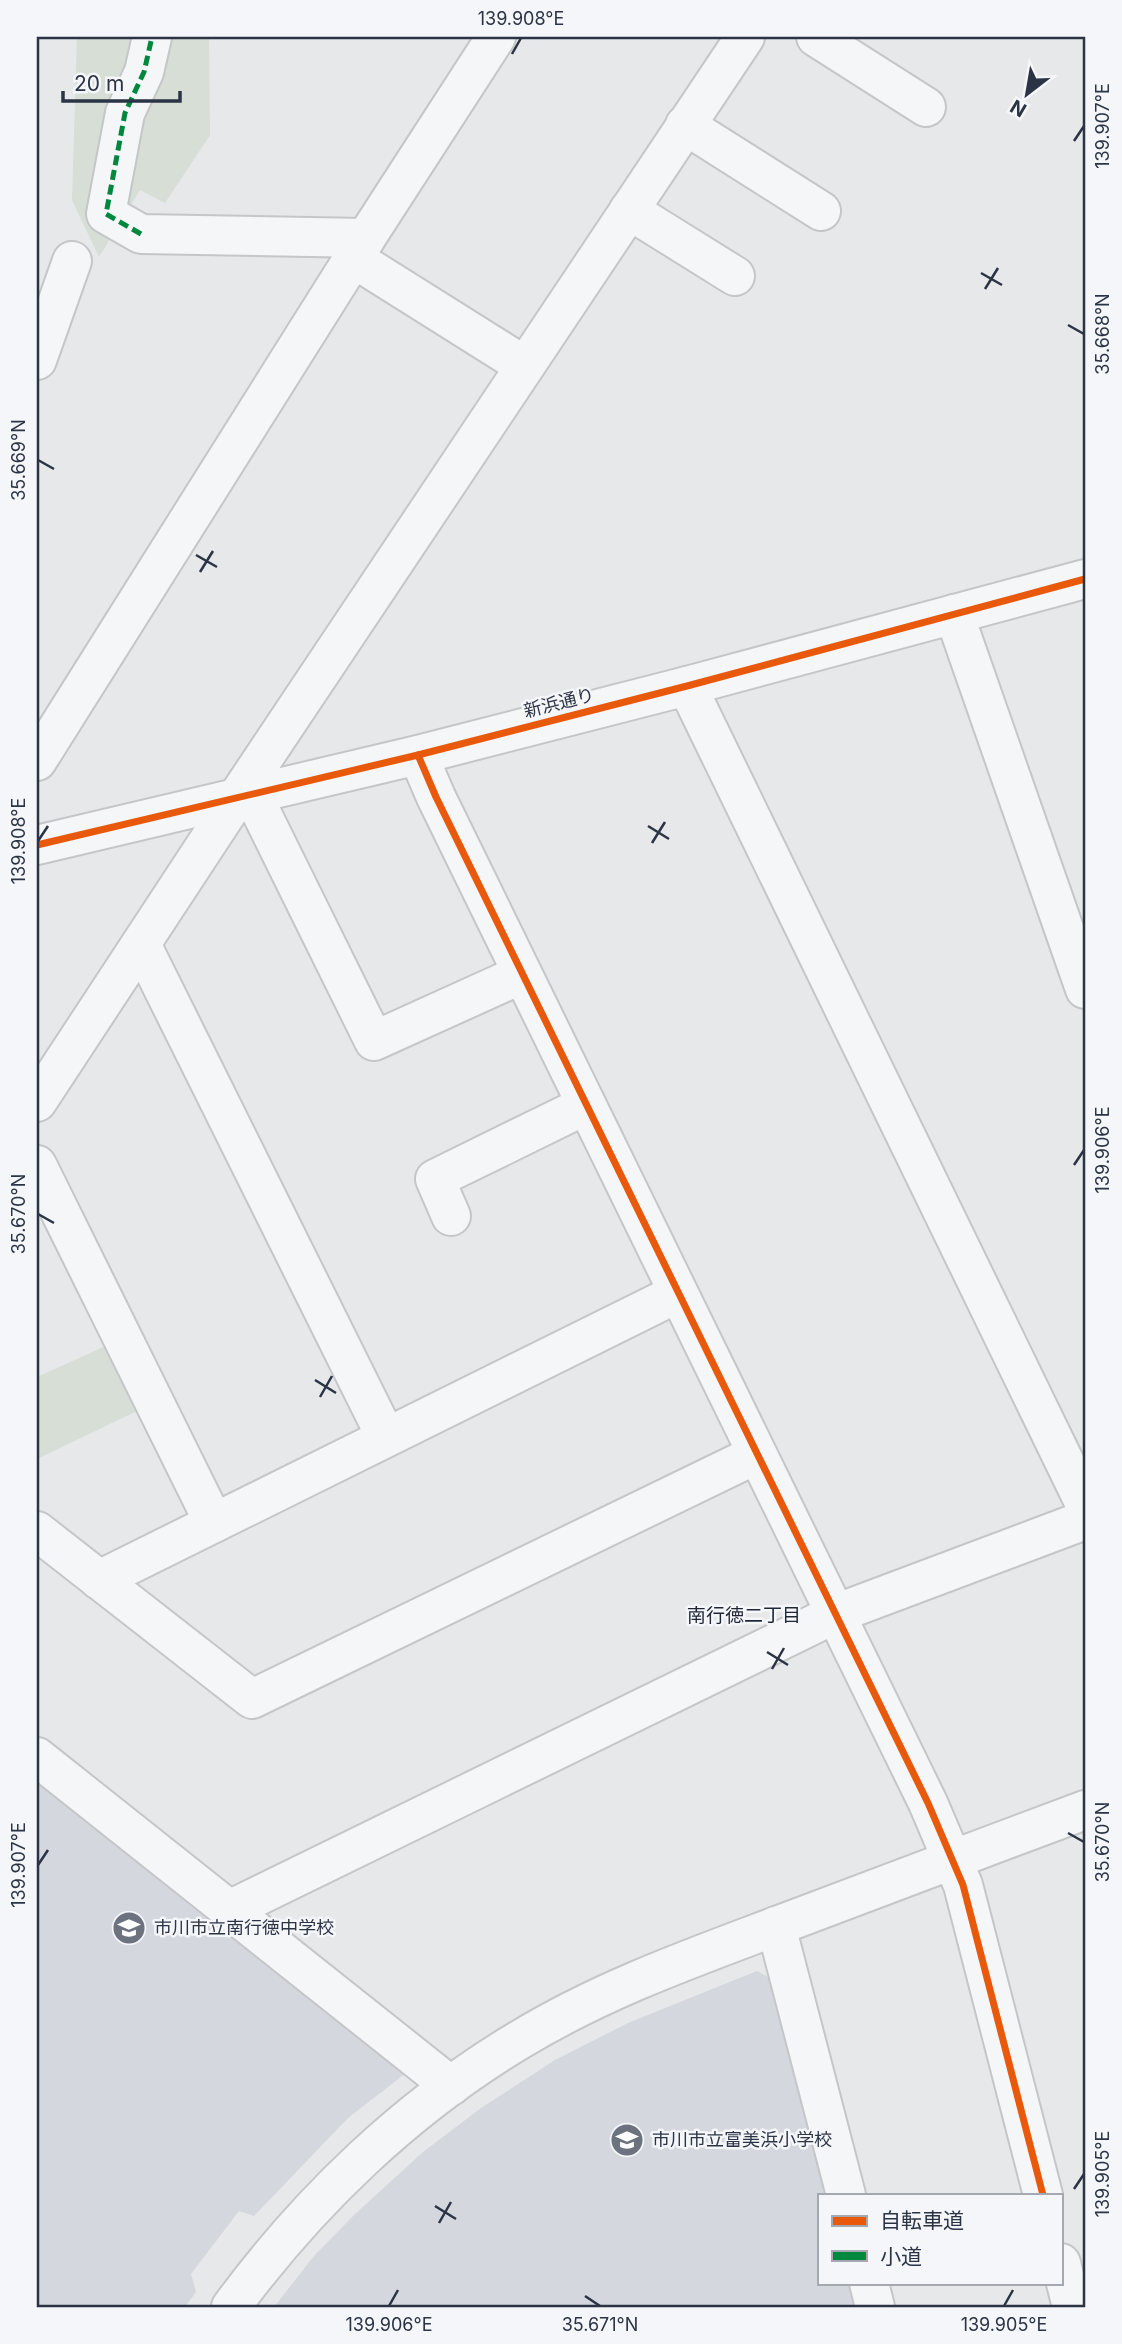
<svg xmlns="http://www.w3.org/2000/svg" width="1122" height="2344" viewBox="0 0 1122 2344" font-family="Inter,'Noto Sans JP',sans-serif">
<style>
.built{fill:#d4d7dd}
.green{fill:#d6ded6}
.lines{fill:none;stroke-linecap:round;stroke-linejoin:round}
.minor-casing{stroke:#c4c6c8;stroke-width:42}
.minor{stroke:#f5f6f7;stroke-width:38}
.quiet{stroke:#00873e;stroke-width:5;stroke-dasharray:10 5;stroke-linecap:butt}
.cycleway-casing{stroke:#f4f6f9;stroke-width:11}
.cycleway{stroke:#e8590c;stroke-width:7}
.ticks{fill:none;stroke:#2b3445;stroke-width:2.5}
.labels{text-anchor:middle;stroke-width:5;stroke-linejoin:round;paint-order:stroke}
.street-label{font-size:18px;fill:#2b3445;stroke:#f4f6f9}
.poi-label{font-size:18px;fill:#2b3445;stroke:#f4f6f9;text-anchor:start}
.neighbourhood-label{font-size:19px;fill:#1d2536;stroke:#f4f6f9}
.neatline{fill:none;stroke:#2b3445;stroke-width:2.5}
.ticks-label{font-size:18px;text-anchor:middle;fill:#2b3445}
</style>
<rect width="100%" height="100%" fill="#e6e8ea"/>
<!-- built -->
<g class="built">
<polygon points="37,1783 406,2073 348,2118 254,2216 239,2211 191,2274 196,2292 185,2307 37,2307"/>
<polygon points="757,1971 774,1980 829,2195 819,2195 819,2283 851,2283 858,2307 274,2307 314,2256 354,2215 423,2152 481,2108 555,2060 628,2023"/>
</g>
<!-- green -->
<g class="green">
<polygon points="77,37 209,37 210,135 165,203 140,190 99,257 72,200"/>
<polygon points="108,1345 139,1410 37,1459 37,1377"/>
</g>
<g class="lines">
<defs>
<g id="minor">
<polyline points="152,37 144,72 125,113 106,214 141,234 366,238"/>
<polyline points="816,37 926,107"/>
<polyline points="685,125 821,211"/>
<polyline points="629,210 735,276"/>
<polyline points="353,258 525,366"/>
<polyline points="37,360 72,261"/>
<polyline points="954,614 1085,989"/>
<polyline points="687,686 1085,1504"/>
<polyline points="418,755 436,797 928,1803 963,1885 1043,2195"/>
<polyline points="37,761 366,238 496,37"/>
<polyline points="252,794 374,1041 522,974"/>
<polyline points="37,845 418,755 687,686 1085,579"/>
<polyline points="141,944 386,1437"/>
<polyline points="37,1102 236,799 745,37"/>
<polyline points="37,1165 214,1523"/>
<polyline points="451,1216 435,1179 586,1105"/>
<polyline points="37,1531 252,1699 757,1454"/>
<polyline points="99,1580 678,1293"/>
<polyline points="37,1757 451,2086"/>
<polyline points="229,1910 835,1614 1085,1520"/>
<polyline points="776,1926 846,2195"/>
<polyline points="1061,2263 1072,2307"/>
<polyline points="869,2283 875,2307"/>
<path d="M231 2307C309 2201 407 2107 521 2039 604 1989 692 1958 782 1924 883 1885 984 1848 1085 1810"/>
</g>
</defs>
<!-- minor casing -->
<use href="#minor" class="minor-casing"/>
<!-- minor -->
<use href="#minor" class="minor"/>
<!-- quiet -->
<polyline class="quiet" points="141,234 106,214 125,113 144,72 152,37"/>
<defs>
<g id="cycleway">
<polyline points="418,755 436,797 928,1803 963,1885 1043,2195"/>
<polyline points="37,845 418,755 687,686 1085,579"/>
</g>
</defs>
<!-- cycleway casing -->
<use href="#cycleway" class="cycleway-casing"/>
<!-- cycleway -->
<use href="#cycleway" class="cycleway"/>
</g>
<!-- ticks -->
<path class="ticks" d="M512 54 521 38M1074 141 1084 126M981 273 1002 285M985 289 998 268M1068 325 1084 334M38 460 54 469M196 555 217 567M200 572 213 551M648 826 669 839M38 841 48 826M652 843 665 822M1074 1165 1084 1150M38 1214 54 1223M315 1380 336 1393M320 1397 332 1376M767 1652 788 1665M772 1669 784 1648M1068 1833 1084 1842M38 1865 48 1850M1074 2189 1084 2174M435 2206 456 2219M439 2223 451 2202M585 2296 600 2306M389 2306 398 2290M1004 2306 1013 2290"/>
<!-- icons -->
<defs>
<symbol id="school-disc" viewBox="-11 -11 22 22"><circle r="9.5" fill="#6c737f" stroke="#f4f6f9"/><path d="M0-5L7-2L0 1L-7-2ZM-4 1L0 2.5L4 1V4Q0 6-4 4Z" fill="#fff"/></symbol>
</defs>
<g fill-rule="evenodd">
<use href="#school-disc" x="110" y="1909" width="38" height="38"/>
<use href="#school-disc" x="608" y="2121" width="38" height="38"/>
</g>
<g class="labels">
<!-- street labels -->
<g class="street-label">
<text transform="translate(559 703) rotate(-14)" y="6">新浜通り</text>
</g>
<!-- poi labels -->
<g class="poi-label">
<text x="154" y="1934">市川市立南行徳中学校</text>
<text x="652" y="2146">市川市立富美浜小学校</text>
</g>
<!-- neighbourhood labels -->
<g class="neighbourhood-label">
<text x="744" y="1622">南行徳二丁目</text>
</g>
</g>
<!-- border -->
<rect width="1122" height="2344" fill="none" stroke="#f4f6f9" stroke-width="77"/>
<!-- legend -->
<rect x="818" y="2194" width="245" height="91" fill="#f4f6f9" stroke="#a4a8b1" stroke-width="2"/>
<rect x="832" y="2216" width="35" height="10" fill="#e8590c" stroke="#a4a8b1" stroke-width="2"/>
<text x="880" y="2228" font-size="21" fill="#2b3445">自転車道</text>
<rect x="832" y="2251" width="35" height="10" fill="#00873e" stroke="#a4a8b1" stroke-width="2"/>
<text x="880" y="2264" font-size="21" fill="#2b3445">小道</text>
<!-- north arrow -->
<g transform="translate(1027 94) rotate(211)" stroke="#f4f6f9" stroke-width="5" paint-order="stroke">
<path d="M0-5L12 26L0 18L-12 26Z" fill="#2b3445"/>
<text y="-10" font-size="19" font-weight="bold" text-anchor="middle" fill="#2b3445">N</text>
</g>
<!-- scale -->
<path d="M63 91v10h117v-10" fill="none" stroke="#2b3445" stroke-width="3.5"/>
<text x="74" y="91" font-size="21" fill="#2b3445" stroke="#f4f6f9" stroke-width="5" paint-order="stroke">20 m</text>
<rect x="38" y="38" width="1046" height="2268" class="neatline"/>
<g class="ticks-label">
<text x="521" y="25">139.908°E</text>
<text transform="translate(1103 126) rotate(-90)" y="6">139.907°E</text>
<text transform="translate(1103 334) rotate(-90)" y="6">35.668°N</text>
<text transform="translate(19 460) rotate(-90)" y="6">35.669°N</text>
<text transform="translate(19 841) rotate(-90)" y="6">139.908°E</text>
<text transform="translate(1103 1150) rotate(-90)" y="6">139.906°E</text>
<text transform="translate(19 1214) rotate(-90)" y="6">35.670°N</text>
<text transform="translate(1103 1842) rotate(-90)" y="6">35.670°N</text>
<text transform="translate(19 1865) rotate(-90)" y="6">139.907°E</text>
<text transform="translate(1103 2174) rotate(-90)" y="6">139.905°E</text>
<text x="389" y="2331">139.906°E</text>
<text x="600" y="2331">35.671°N</text>
<text x="1004" y="2331">139.905°E</text>
</g>
</svg>
